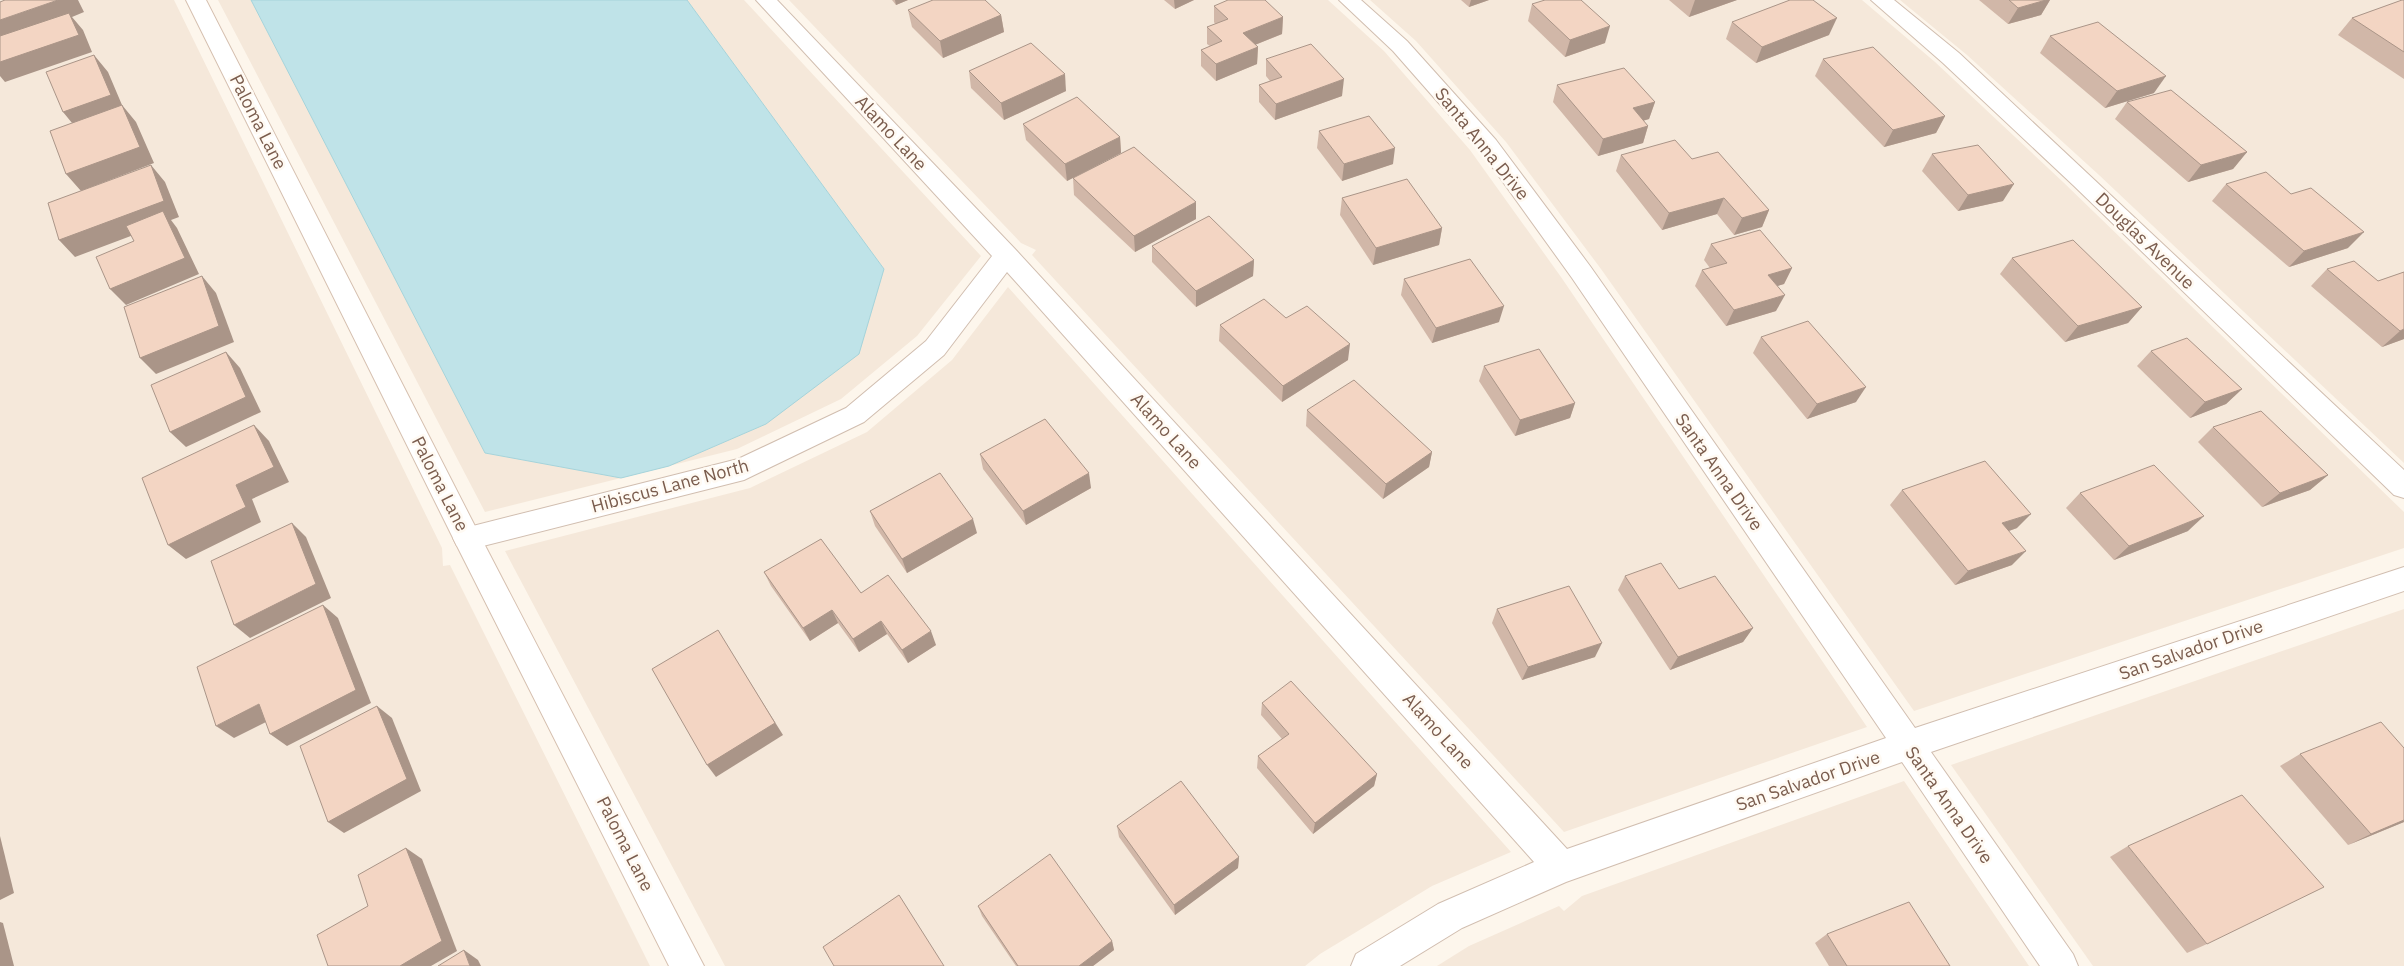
<svg xmlns="http://www.w3.org/2000/svg" width="2404" height="966" viewBox="0 0 2404 966" font-family="'IBM Plex Sans',sans-serif">
<style>
.residential{fill:#f5e8da}
.water{fill:#bfe3e8;stroke:#a5d3da}
.lines{fill:none;stroke-linecap:round;stroke-linejoin:round}
.street-casing{stroke:#d1beb0;stroke-width:2}
.secondary-casing{stroke:#d6c0b0;stroke-width:2}
.street{fill:#fff;fill-rule:evenodd}
.secondary{fill:#fff;fill-rule:evenodd}
.wall{fill:#d1b7a8}
.shaded-wall{fill:#aa9588}
.building{fill:#f3d5c3;stroke:#aa9588}
.labels{text-anchor:middle;stroke-width:5;stroke-linejoin:round;paint-order:stroke}
.street-label{font-size:18px;fill:#7a5c4d;stroke:#fffaf3}
</style>
<rect width="100%" height="100%" fill="#fdf6ec"/>
<!-- residential -->
<g class="residential">
<polygon points="0,0 174,0 442,548 443,566 450,565 650,966 0,966"/>
<polygon points="218,0 251,0 485,453 621,478 485,512"/>
<polygon points="687,0 744,0 981,256 917,336 841,399 737,449 669,466 766,424 884,269"/>
<polygon points="789,0 1328,0 1384,51 1470,150 1561,277 1867,727 1564,832 1032,255 1036,250 1021,243"/>
<polygon points="1370,0 1862,0 1935,62 2063,182 2404,512 2404,548 1914,711 1601,269 1506,142 1416,41"/>
<polygon points="1900,0 2404,0 2404,463 2099,175 1967,55"/>
<polygon points="1008,287 1511,852 1432,886 1320,954 1305,966 725,966 505,551 750,488 867,432 952,360"/>
<polygon points="2404,609 2404,966 2093,966 1951,765"/>
<polygon points="1904,781 2029,966 1437,966 1469,946 1559,906 1564,911 1582,896"/>
</g>
<!-- water -->
<polygon class="water" points="251,0 687,0 884,269 859,354 766,424 669,466 621,478 485,453"/>
<g class="lines">
<defs>
<g id="street">
<polygon points="756,0 777,0 1015,249 1567,849 1886,738 1572,278 1480,150 1393,51 1339,0 1361,0 1407,41 1496,140 1590,266 1915,728 2404,567 2404,591 1931,752 2073,954 2078,966 2040,966 1902,762 1566,882 1462,928 1400,966 1351,966 1356,954 1438,904 1534,862 1007,272 944,355 864,422 744,480 467,550 457,546 453,538 457,530 738,459 846,408 926,341 992,256"/>
<polygon points="1871,0 1894,0 1959,53 2404,470 2404,498 2394,495 2073,185 1943,63"/>
</g>
<polygon id="secondary" points="186,0 206,0 477,530 704,966 669,966 457,546"/>
</defs>
<!-- street casing -->
<use href="#street" class="street-casing"/>
<!-- secondary casing -->
<use href="#secondary" class="secondary-casing"/>
<!-- street -->
<use href="#street" class="street"/>
<!-- secondary -->
<use href="#secondary" class="secondary"/>
</g>
<!-- wall -->
<g class="wall">
<polygon points="892,0 908,0 896,5"/>
<polygon points="1164,0 1194,0 1175,9"/>
<polygon points="1461,0 1489,0 1469,7"/>
<polygon points="1669,0 1737,0 1689,17"/>
<polygon points="1979,0 2050,0 2041,15 2008,24"/>
<polygon points="2404,0 2404,79 2338,35 2352,18"/>
<polygon points="1532,4 1605,43 1565,57 1528,21"/>
<polygon points="1214,6 1283,17 1282,34 1255,45 1258,47 1257,64 1216,81 1201,66 1201,50 1210,46 1207,44 1207,27 1215,24 1214,22"/>
<polygon points="908,10 1001,15 1004,32 943,58 912,27"/>
<polygon points="1732,22 1829,35 1756,63 1726,39"/>
<polygon points="2050,36 2154,93 2105,108 2040,53"/>
<polygon points="1266,59 1342,96 1275,120 1259,102 1259,85 1270,81 1266,76"/>
<polygon points="1823,59 1945,116 1936,133 1884,147 1815,76"/>
<polygon points="969,71 1066,91 1004,120 971,88"/>
<polygon points="1557,85 1655,102 1649,119 1643,121 1648,126 1643,143 1598,156 1553,102"/>
<polygon points="2127,102 2247,152 2233,169 2188,182 2115,119"/>
<polygon points="1023,124 1120,137 1121,153 1067,181 1026,140"/>
<polygon points="1319,131 1393,164 1342,181 1317,148"/>
<polygon points="1932,154 2003,201 1958,211 1922,171"/>
<polygon points="1621,155 1692,159 1769,210 1762,227 1734,235 1717,214 1662,230 1616,171"/>
<polygon points="1073,178 1196,219 1135,252 1074,195"/>
<polygon points="2226,184 2348,248 2289,267 2212,201"/>
<polygon points="1342,198 1442,228 1439,245 1373,265 1340,215"/>
<polygon points="1711,244 1792,268 1784,284 1777,286 1776,311 1726,326 1695,286 1702,270 1710,268 1704,260"/>
<polygon points="1152,246 1254,260 1253,276 1196,307 1152,262"/>
<polygon points="2012,258 2142,307 2128,323 2065,342 2000,274"/>
<polygon points="2327,269 2378,281 2404,272 2404,339 2382,347 2311,286"/>
<polygon points="1404,279 1499,322 1432,343 1401,295"/>
<polygon points="1286,318 1348,360 1282,402 1219,341 1220,325"/>
<polygon points="1761,337 1856,402 1807,419 1753,353"/>
<polygon points="2151,351 2242,389 2226,404 2190,418 2137,366"/>
<polygon points="1484,366 1575,403 1570,418 1515,436 1479,381"/>
<polygon points="1307,410 1432,452 1429,467 1383,499 1306,426"/>
<polygon points="2213,427 2328,475 2310,490 2262,507 2198,442"/>
<polygon points="980,454 1091,488 1026,525 983,469"/>
<polygon points="1902,490 2017,528 2009,531 2012,565 1955,585 1890,505"/>
<polygon points="2080,493 2188,531 2114,560 2066,508"/>
<polygon points="870,511 977,533 907,573 875,526"/>
<polygon points="764,572 861,593 936,645 908,663 887,634 859,652 838,623 810,641 771,586"/>
<polygon points="1625,576 1679,589 1753,628 1743,642 1670,670 1618,590"/>
<polygon points="1497,609 1595,657 1522,680 1492,623"/>
<polygon points="1262,703 1377,774 1374,786 1313,834 1257,768 1258,756 1282,739 1261,715"/>
<polygon points="2300,754 2404,822 2348,845 2280,766"/>
<polygon points="1117,826 1239,857 1238,868 1175,915 1119,837"/>
<polygon points="2128,846 2207,944 2187,953 2110,857"/>
<polygon points="978,906 1112,941 1114,950 1093,966 1016,966 982,916"/>
<polygon points="1827,934 1950,966 1829,966 1815,943"/>
</g>
<!-- shaded-wall -->
<g class="shaded-wall">
<polygon points="58,0 78,0 84,12 72,17 83,30 92,52 5,82 0,76 0,20"/>
<polygon points="895,0 908,0 896,5"/>
<polygon points="1174,0 1194,0 1175,9"/>
<polygon points="1471,0 1489,0 1469,7"/>
<polygon points="1695,0 1737,0 1689,17"/>
<polygon points="2046,0 2050,0 2041,15 2008,24 2018,8"/>
<polygon points="1001,15 1004,32 943,58 940,41"/>
<polygon points="1283,17 1282,34 1242,50 1243,33"/>
<polygon points="1837,18 1829,35 1756,63 1762,47"/>
<polygon points="1610,26 1605,43 1565,57 1570,40"/>
<polygon points="1258,47 1257,64 1216,81 1216,64"/>
<polygon points="94,55 108,72 122,105 136,122 154,163 81,191 66,174 77,129 63,112"/>
<polygon points="1065,74 1066,91 1004,120 1001,103"/>
<polygon points="2166,76 2154,93 2105,108 2117,91"/>
<polygon points="1344,79 1342,96 1275,120 1276,104"/>
<polygon points="1655,102 1649,119 1627,125 1633,108"/>
<polygon points="1945,116 1936,133 1884,147 1893,130"/>
<polygon points="1648,126 1643,143 1598,156 1603,139"/>
<polygon points="1120,137 1121,153 1067,181 1065,164"/>
<polygon points="1395,148 1393,164 1342,181 1344,164"/>
<polygon points="2247,152 2233,169 2188,182 2201,165"/>
<polygon points="151,165 165,182 179,217 171,220 177,228 199,274 126,305 110,289 168,222 75,257 59,240"/>
<polygon points="2014,184 2003,201 1958,211 1968,195"/>
<polygon points="1724,198 1717,214 1662,230 1669,213"/>
<polygon points="1196,202 1196,219 1135,252 1134,236"/>
<polygon points="1769,210 1762,227 1734,235 1742,218"/>
<polygon points="1442,228 1439,245 1373,265 1376,248"/>
<polygon points="2364,232 2348,248 2289,267 2304,251"/>
<polygon points="1254,260 1253,276 1196,307 1196,291"/>
<polygon points="1792,268 1784,284 1760,291 1768,275"/>
<polygon points="202,276 216,293 234,342 156,374 140,358"/>
<polygon points="1785,295 1776,311 1726,326 1734,310"/>
<polygon points="1504,306 1499,322 1432,343 1436,328"/>
<polygon points="2142,307 2128,323 2065,342 2078,326"/>
<polygon points="2404,329 2404,339 2382,347 2400,331"/>
<polygon points="1350,344 1348,360 1282,402 1283,386"/>
<polygon points="226,352 240,368 261,412 186,447 170,432"/>
<polygon points="1866,387 1856,402 1807,419 1817,404"/>
<polygon points="2242,389 2226,404 2190,418 2205,402"/>
<polygon points="1575,403 1570,418 1515,436 1520,420"/>
<polygon points="254,425 269,441 289,482 252,499 261,522 186,559 168,545 236,485"/>
<polygon points="1432,452 1429,467 1383,499 1386,484"/>
<polygon points="1089,473 1091,488 1026,525 1023,511"/>
<polygon points="2328,475 2310,490 2262,507 2280,493"/>
<polygon points="2031,514 2017,528 1989,538 2002,523"/>
<polygon points="2204,516 2188,531 2114,560 2129,546"/>
<polygon points="973,519 977,533 907,573 902,559"/>
<polygon points="292,523 306,537 331,598 250,638 234,625"/>
<polygon points="2026,551 2012,565 1955,585 1968,571"/>
<polygon points="323,605 338,618 371,703 287,746 270,734"/>
<polygon points="832,610 838,623 810,641 803,628"/>
<polygon points="881,621 887,634 859,652 853,639"/>
<polygon points="1753,628 1743,642 1670,670 1678,657"/>
<polygon points="931,631 936,645 908,663 902,650"/>
<polygon points="1602,643 1595,657 1522,680 1528,667"/>
<polygon points="726,644 783,735 716,777 707,765"/>
<polygon points="259,704 276,717 234,738 216,726"/>
<polygon points="377,706 392,718 421,791 344,833 328,822"/>
<polygon points="1377,774 1374,786 1313,834 1315,823"/>
<polygon points="2404,820 2404,822 2348,845 2371,834"/>
<polygon points="0,836 14,893 0,900"/>
<polygon points="406,848 422,859 457,951 431,966 400,966"/>
<polygon points="1239,857 1238,868 1175,915 1174,905"/>
<polygon points="0,922 3,923 14,966 0,966"/>
<polygon points="1112,941 1114,950 1093,966 1079,966"/>
<polygon points="464,950 478,960 481,966 470,966"/>
</g>
<!-- building -->
<g class="building">
<polygon points="5,0 58,0 0,20 0,2"/>
<polygon points="933,0 985,0 1001,15 940,41 908,10"/>
<polygon points="1228,0 1265,0 1283,17 1243,33 1258,47 1216,64 1201,50 1222,41 1207,27 1228,19 1214,6"/>
<polygon points="1545,0 1581,0 1610,26 1570,40 1532,4"/>
<polygon points="1790,0 1813,0 1837,18 1762,47 1732,22"/>
<polygon points="2009,0 2046,0 2018,8"/>
<polygon points="2402,0 2404,0 2404,52 2352,18"/>
<polygon points="69,13 79,35 0,62 0,36"/>
<polygon points="2098,22 2166,76 2117,91 2050,36"/>
<polygon points="1031,43 1065,74 1001,103 969,71"/>
<polygon points="1311,44 1344,79 1276,104 1259,85 1282,77 1266,59"/>
<polygon points="1873,47 1945,116 1893,130 1823,59"/>
<polygon points="94,55 111,95 63,112 46,72"/>
<polygon points="1624,68 1655,102 1633,108 1648,126 1603,139 1557,85"/>
<polygon points="2171,90 2247,152 2201,165 2127,102"/>
<polygon points="1077,97 1120,137 1065,164 1023,124"/>
<polygon points="122,105 140,147 66,174 50,131"/>
<polygon points="1369,116 1395,148 1344,164 1319,131"/>
<polygon points="1675,140 1692,159 1718,152 1769,210 1742,218 1724,198 1669,213 1621,155"/>
<polygon points="1978,145 2014,184 1968,195 1932,154"/>
<polygon points="1134,147 1196,202 1134,236 1073,178"/>
<polygon points="151,165 164,201 59,240 48,203"/>
<polygon points="2266,172 2291,194 2311,188 2364,232 2304,251 2226,184"/>
<polygon points="1407,179 1442,228 1376,248 1342,198"/>
<polygon points="163,211 185,258 110,289 96,257 134,241 126,226"/>
<polygon points="1209,216 1254,260 1196,291 1152,246"/>
<polygon points="1760,230 1792,268 1768,275 1785,295 1734,310 1702,270 1727,263 1711,244"/>
<polygon points="2073,240 2142,307 2078,326 2012,258"/>
<polygon points="1470,259 1504,306 1436,328 1404,279"/>
<polygon points="2354,261 2378,281 2404,272 2404,329 2400,331 2327,269"/>
<polygon points="202,276 219,326 140,358 124,307"/>
<polygon points="1264,299 1286,318 1307,306 1350,344 1283,386 1220,325"/>
<polygon points="1808,321 1866,387 1817,404 1761,337"/>
<polygon points="2187,338 2242,389 2205,402 2151,351"/>
<polygon points="1539,349 1575,403 1520,420 1484,366"/>
<polygon points="226,352 246,397 170,432 151,385"/>
<polygon points="1354,380 1432,452 1386,484 1307,410"/>
<polygon points="2261,411 2328,475 2280,493 2213,427"/>
<polygon points="1045,419 1089,473 1023,511 980,454"/>
<polygon points="254,425 274,467 236,485 246,507 168,545 142,478"/>
<polygon points="1985,461 2031,514 2002,523 2026,551 1968,571 1902,490"/>
<polygon points="2154,465 2204,516 2129,546 2080,493"/>
<polygon points="940,473 973,519 902,559 870,511"/>
<polygon points="292,523 316,584 234,625 211,561"/>
<polygon points="821,539 861,593 888,575 931,631 902,650 881,621 853,639 832,610 803,628 764,572"/>
<polygon points="1661,563 1679,589 1715,576 1753,628 1678,657 1625,576"/>
<polygon points="1569,586 1602,643 1528,667 1497,609"/>
<polygon points="323,605 356,690 270,734 259,704 216,726 197,667"/>
<polygon points="718,630 775,723 707,765 652,669"/>
<polygon points="1291,681 1377,774 1315,823 1258,756 1289,734 1262,703"/>
<polygon points="377,706 407,779 328,822 300,746"/>
<polygon points="2381,722 2404,748 2404,820 2371,834 2300,754"/>
<polygon points="1181,781 1239,857 1174,905 1117,826"/>
<polygon points="2242,795 2324,887 2207,944 2128,846"/>
<polygon points="406,848 442,941 400,966 328,966 317,935 368,906 358,875"/>
<polygon points="1050,854 1112,941 1079,966 1018,966 978,906"/>
<polygon points="899,895 944,966 834,966 823,947"/>
<polygon points="1909,902 1950,966 1847,966 1827,934"/>
<polygon points="464,950 470,966 438,966"/>
</g>
<g class="labels">
<!-- street labels -->
<g class="street-label">
<text transform="translate(258 122) rotate(63)" y="6">Paloma Lane</text>
<text transform="translate(891 133) rotate(47)" y="6">Alamo Lane</text>
<text transform="translate(1482 144) rotate(51)" y="6">Santa Anna Drive</text>
<text transform="translate(2145 241) rotate(44)" y="6">Douglas Avenue</text>
<text transform="translate(1166 431) rotate(48)" y="6">Alamo Lane</text>
<text transform="translate(1719 472) rotate(55)" y="6">Santa Anna Drive</text>
<text transform="translate(440 484) rotate(63)" y="6">Paloma Lane</text>
<text transform="translate(670 486) rotate(-15)" y="6">Hibiscus Lane North</text>
<text transform="translate(2191 650) rotate(-19)" y="6">San Salvador Drive</text>
<text transform="translate(1438 731) rotate(48)" y="6">Alamo Lane</text>
<text transform="translate(1808 781) rotate(-19)" y="6">San Salvador Drive</text>
<text transform="translate(1949 805) rotate(55)" y="6">Santa Anna Drive</text>
<text transform="translate(625 844) rotate(63)" y="6">Paloma Lane</text>
</g>
</g>
</svg>
